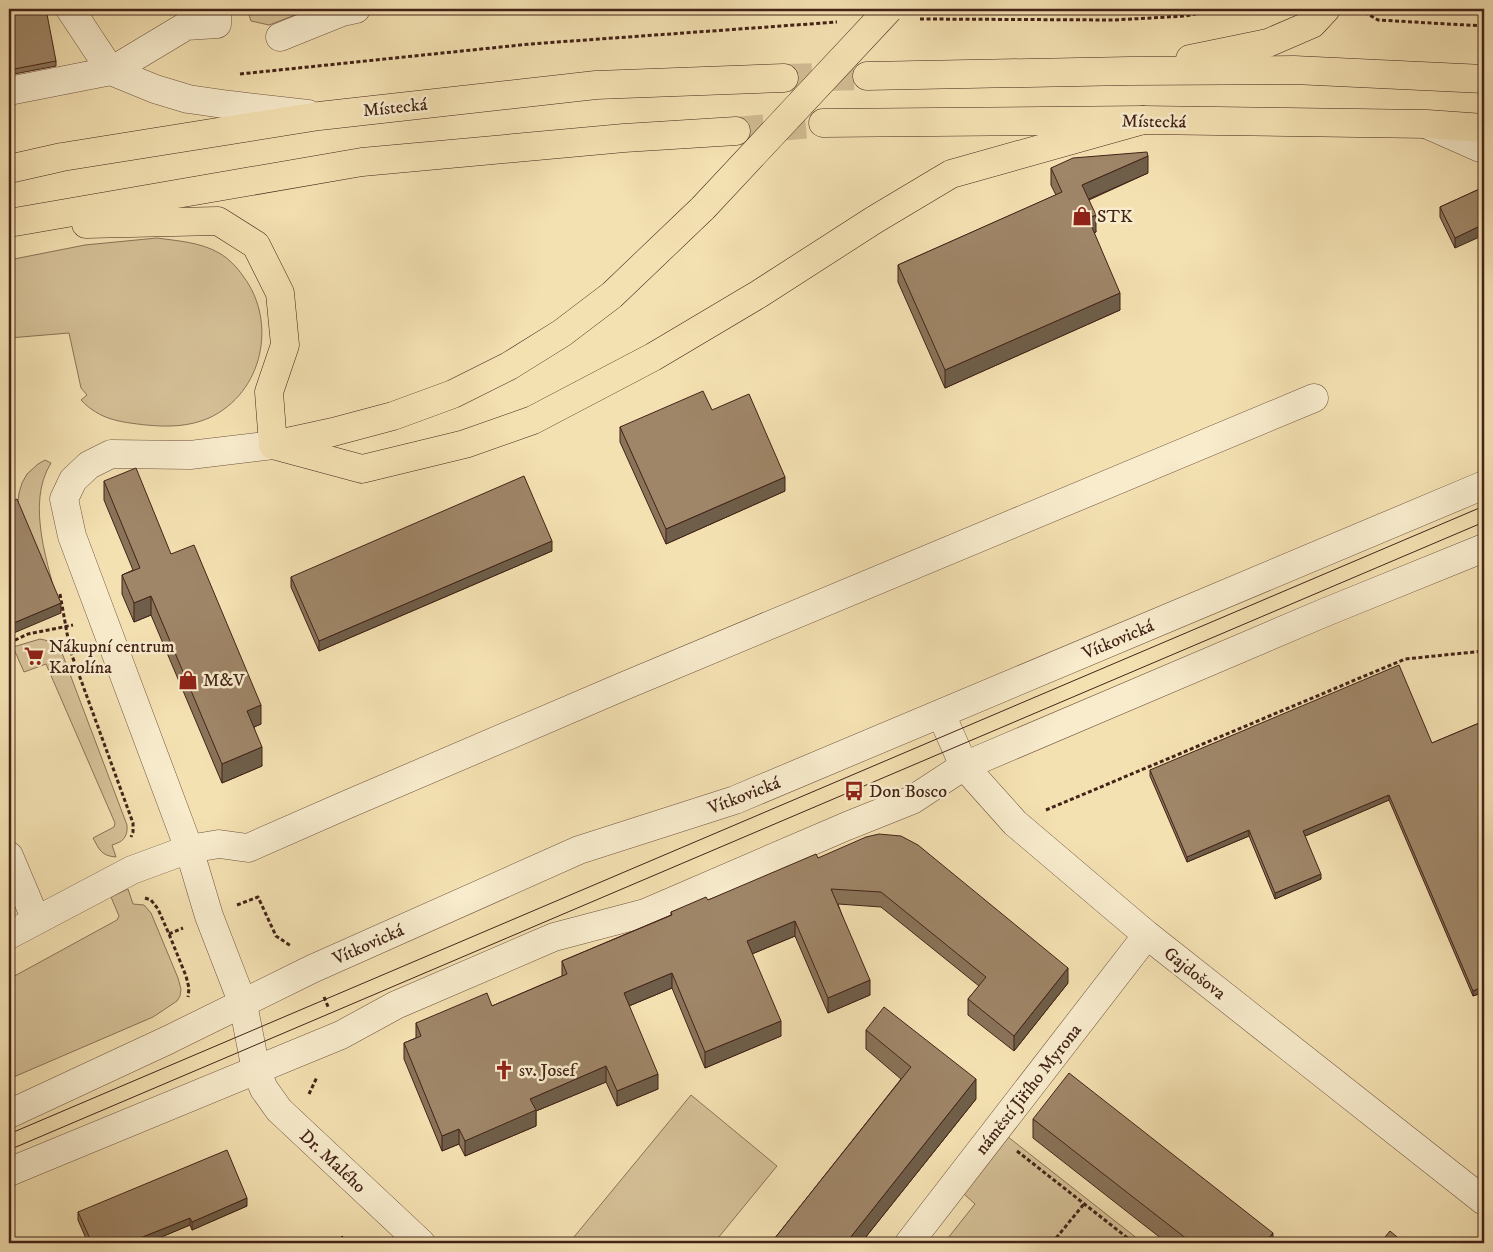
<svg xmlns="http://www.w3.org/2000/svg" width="1493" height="1252" viewBox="0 0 1493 1252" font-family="'IM FELL DW Pica',serif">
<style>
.grass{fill:#d6c198;stroke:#8c7258}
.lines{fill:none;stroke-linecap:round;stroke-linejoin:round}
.highway-tunnel{stroke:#d1bb93;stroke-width:28;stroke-dasharray:28 14;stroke-linecap:butt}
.minor-casing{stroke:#6f523e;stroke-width:29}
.highway-casing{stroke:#432318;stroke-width:29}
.path{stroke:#432318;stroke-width:3;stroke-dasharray:4 2.5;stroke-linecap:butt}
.minor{stroke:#f8eccd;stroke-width:28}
.highway{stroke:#f4e1b2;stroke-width:28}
.tram{stroke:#432318;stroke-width:1}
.highway-bridge-casing{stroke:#432318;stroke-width:29;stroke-linecap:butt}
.highway-bridge{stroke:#f4e1b2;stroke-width:28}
.wall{fill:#897359;stroke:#432318}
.shaded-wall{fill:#6f5e49;stroke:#432318}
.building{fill:#9f8668;stroke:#432318}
.labels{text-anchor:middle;stroke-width:5;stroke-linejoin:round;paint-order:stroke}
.street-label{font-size:18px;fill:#432318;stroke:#f8eccd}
.poi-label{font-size:18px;fill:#432318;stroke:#f8eccd;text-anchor:start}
</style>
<rect width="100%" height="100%" fill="#f4e1b2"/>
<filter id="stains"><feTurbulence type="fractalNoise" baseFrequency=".004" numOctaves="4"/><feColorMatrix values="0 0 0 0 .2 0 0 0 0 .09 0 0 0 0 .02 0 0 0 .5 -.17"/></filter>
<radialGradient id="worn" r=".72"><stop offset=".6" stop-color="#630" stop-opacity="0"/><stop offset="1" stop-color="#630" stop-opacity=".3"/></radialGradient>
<!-- grass -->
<g class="grass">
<polygon points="247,9 306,9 303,12 269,25 251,21"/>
<path d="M157 238C178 241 200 242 219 253 228 258 237 267 243 276 278 322 263 393 209 418 188 427 168 427 146 425 120 422 100 420 81 400L87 395 81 388 69 333 9 338V260L85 245Z"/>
<path d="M45 460 51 463C25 504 49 567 60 611L17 511 19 493 22 483 27 474 38 464Z"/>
<path d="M40 639C51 641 56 644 62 653L127 825C128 837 123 842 112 845L116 857C101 856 99 849 93 838L114 827 115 823 46 664 24 672 13 647Z"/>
<polygon points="128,889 133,904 144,905 151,913 178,978 181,989 180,996 177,1001 153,1017 9,1079 9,979 117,920 119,916 111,897"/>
<polygon points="691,1095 777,1166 714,1243 569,1243"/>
<polygon points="1003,1133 1143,1243 944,1243 975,1204 964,1194"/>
</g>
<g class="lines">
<!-- highway-tunnel -->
<g class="highway-tunnel">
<polyline points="784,78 867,76"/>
<polyline points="736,131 823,123"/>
</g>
<defs>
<g id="minor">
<polyline points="70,9 111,71 186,26 217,24 217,9"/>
<polyline points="280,37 342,12 356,9"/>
<polyline points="9,91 111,71 155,89 188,99 230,105 308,114"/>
<polyline points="1428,125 1480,148 1484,149"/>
<polyline points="273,445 190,455 111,454 89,465 73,480 64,499 72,536 189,849 209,916 243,1004 256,1070 264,1089 279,1110 421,1243"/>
<polyline points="941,714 964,766 1015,823 1147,935 1484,1201"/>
<polyline points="9,856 36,920"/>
<polyline points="9,935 132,870 189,849 219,844 248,848 346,805 624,686 1314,398"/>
<polyline points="9,1114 168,1040 312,969 579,850 735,800 1484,485"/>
<polyline points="9,1172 341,1035 396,1005 554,937 645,913 847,826 912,800 964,766 1326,612 1484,548"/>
<polyline points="909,1243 1147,935"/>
</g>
<g id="highway">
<polyline points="1190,59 1268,43 1312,24 1326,9"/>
<polyline points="867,76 1129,71 1294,70 1484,79"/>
<polyline points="823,123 1143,120 1427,124 1484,128"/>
<polyline points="9,169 62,157 319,116 596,85 784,78"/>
<polyline points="9,223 362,162 624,138 736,131"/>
<polyline points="86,224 218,221 256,245 280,293 285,345 269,392 273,445"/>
<polyline points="278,444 333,432 393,416 453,394 509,366 562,333 612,295 703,208"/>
<polyline points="273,445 362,469 465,444 533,420 653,357 759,294 874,220 951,174 1143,120"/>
</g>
</defs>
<!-- minor casing -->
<use href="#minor" class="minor-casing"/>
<!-- highway casing -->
<use href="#highway" class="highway-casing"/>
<!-- path -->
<g class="path">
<polyline points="1359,9 1378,20 1484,26"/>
<polyline points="920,19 1114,20 1186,16 1216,9"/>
<polyline points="240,74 530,44 837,22"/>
<polyline points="60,594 70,650 133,823 133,832 131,837"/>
<polyline points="9,643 28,634 73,625"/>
<polyline points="1046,810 1405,659 1484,651"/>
<polyline points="145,898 151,900 158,909 169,934 186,976 189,988 188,997"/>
<polyline points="237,905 258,897 276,936 291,946"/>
<polyline points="169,934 183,928"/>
<polyline points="324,997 329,1009"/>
<polyline points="309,1094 317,1077"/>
<polyline points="1017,1151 1134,1243"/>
<polyline points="1052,1243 1084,1204"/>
</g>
<!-- minor -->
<use href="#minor" class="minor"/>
<!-- highway -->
<use href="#highway" class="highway"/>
<!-- tram -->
<g class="tram">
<polyline points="9,1134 1484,506"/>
<polyline points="9,1150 1484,522"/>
</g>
<defs>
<polyline id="highway-bridge" points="703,208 889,9"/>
</defs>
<!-- highway-bridge casing -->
<use href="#highway-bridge" class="highway-bridge-casing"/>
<!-- highway-bridge -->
<use href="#highway-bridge" class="highway-bridge"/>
</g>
<!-- wall -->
<g class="wall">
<polygon points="9,9 56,61 56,66 9,75"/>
<polygon points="1051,168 1148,173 1089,200 1096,232 1094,233 1120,310 945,388 898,282 898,265 1056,195 1051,185"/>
<polygon points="1484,187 1455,248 1440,217 1440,207"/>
<polygon points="712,410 785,491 666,544 620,442 620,427"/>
<polygon points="104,481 171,554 261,724 254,727 262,766 222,783 151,615 134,622 122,594 122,575 133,570 104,500"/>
<polygon points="552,551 319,651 291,587 291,577"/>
<polygon points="1484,721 1484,992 1473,996 1389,800 1305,836 1321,879 1275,899 1249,836 1187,862 1150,776 1150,770 1432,743"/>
<polygon points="818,858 1068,983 1014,1051 968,1015 968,999 979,986 881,907 838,904 870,995 828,1013 795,936 752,954 781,1036 705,1068 672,988 629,1006 658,1089 617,1106 606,1082 536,1111 536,1126 465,1156 459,1144 442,1151 404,1059 404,1043 416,1038 416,1023 492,1006 562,976 562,961 671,915 671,912 708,900"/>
<polygon points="866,1030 976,1099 861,1243 771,1243 901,1079 866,1049"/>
<polygon points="1033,1119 1273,1243 1167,1243 1033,1138"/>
<polygon points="247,1206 192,1230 190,1225 147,1243 88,1243 78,1220 78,1212"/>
</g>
<!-- shaded-wall -->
<g class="shaded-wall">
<polygon points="1148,156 1148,173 1082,202 1082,185"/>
<polygon points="1096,215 1096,232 1088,235 1088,218"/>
<polygon points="1484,224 1484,235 1455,248 1455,238"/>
<polygon points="1120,293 1120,310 945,388 945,370"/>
<polygon points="785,477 785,491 666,544 666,529"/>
<polygon points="552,541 552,551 319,651 319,641"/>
<polygon points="151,596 151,615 134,622 134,603"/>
<polygon points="61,603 61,613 9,635 9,625"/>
<polygon points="261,705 261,724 247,730 247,711"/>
<polygon points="262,747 262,766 222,783 222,764"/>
<polygon points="1389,795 1389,800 1303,837 1303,831"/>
<polygon points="1249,830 1249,836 1187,862 1187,857"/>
<polygon points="1321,874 1321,879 1275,899 1275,893"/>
<polygon points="795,921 795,936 747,956 747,941"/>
<polygon points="1068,968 1068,983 1014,1051 1014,1036"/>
<polygon points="672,973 672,988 624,1008 624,993"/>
<polygon points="870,980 870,995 828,1013 828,998"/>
<polygon points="1484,986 1484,992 1473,996 1473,991"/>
<polygon points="781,1021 781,1036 705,1068 705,1052"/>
<polygon points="606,1066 606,1082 536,1111 536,1126 465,1156 465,1141 530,1099"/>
<polygon points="658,1074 658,1089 617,1106 617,1091"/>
<polygon points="976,1079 976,1099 861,1243 846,1243"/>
<polygon points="459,1129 459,1144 442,1151 442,1136"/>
<polygon points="247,1198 247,1206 192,1230 192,1222"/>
<polygon points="190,1218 190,1225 147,1243 140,1243 140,1238"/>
<polygon points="1273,1233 1273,1243 1264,1243"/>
</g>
<!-- building -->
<g class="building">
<polygon points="9,9 46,9 56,61 9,70"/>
<polygon points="1147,152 1148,156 1082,185 1096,215 1088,218 1120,293 945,370 898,265 1062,192 1051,168 1073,158"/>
<polygon points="1484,187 1484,224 1455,238 1440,207"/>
<polygon points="703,391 712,410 749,394 785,477 666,529 620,427"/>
<polygon points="136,468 171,554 194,545 261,705 247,711 262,747 222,764 151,596 134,603 122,575 140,568 104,481"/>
<polygon points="524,476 552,541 319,641 291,577"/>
<polygon points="17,499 61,603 9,625 9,503"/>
<polygon points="1399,665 1432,743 1484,721 1484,986 1473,991 1389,795 1303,831 1321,874 1275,893 1249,830 1187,857 1150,770"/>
<polygon points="879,834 901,836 918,845 1068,968 1014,1036 968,999 986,977 907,913 881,892 831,889 870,980 828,998 795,921 747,941 781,1021 705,1052 672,973 624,993 658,1074 617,1091 606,1066 530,1099 536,1110 465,1141 459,1129 442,1136 404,1043 421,1036 416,1023 487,993 492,1006 567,974 562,961 672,915 671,912 706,897 708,900 816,854 818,858 866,837"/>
<polygon points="884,1007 976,1079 846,1243 771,1243 911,1067 866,1030"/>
<polygon points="1069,1073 1273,1233 1264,1243 1192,1243 1033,1119"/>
<polygon points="227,1150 247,1198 192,1222 190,1218 140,1238 141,1243 92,1243 78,1212"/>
<polygon points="1390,1231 1403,1242 1406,1237 1414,1243 1380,1243"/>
<polygon points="342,1236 350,1243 336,1243"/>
</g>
<!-- icons -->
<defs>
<symbol id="shop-bare" viewBox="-9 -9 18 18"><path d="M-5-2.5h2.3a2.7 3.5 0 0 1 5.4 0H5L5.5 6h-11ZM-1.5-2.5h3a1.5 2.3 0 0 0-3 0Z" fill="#8f2418" stroke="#f8eccd" stroke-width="2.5" paint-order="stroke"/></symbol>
<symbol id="supermarket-bare" viewBox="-9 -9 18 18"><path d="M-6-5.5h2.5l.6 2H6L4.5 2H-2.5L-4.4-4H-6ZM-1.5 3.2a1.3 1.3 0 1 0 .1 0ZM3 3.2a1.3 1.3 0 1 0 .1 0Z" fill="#8f2418" stroke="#f8eccd" stroke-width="2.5" paint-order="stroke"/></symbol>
<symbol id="bus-bare" viewBox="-9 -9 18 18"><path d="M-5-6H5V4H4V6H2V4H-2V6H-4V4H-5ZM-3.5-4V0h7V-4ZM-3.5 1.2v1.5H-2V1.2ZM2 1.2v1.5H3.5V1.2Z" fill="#8f2418" stroke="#f8eccd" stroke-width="2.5" paint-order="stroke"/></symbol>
<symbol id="church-bare" viewBox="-9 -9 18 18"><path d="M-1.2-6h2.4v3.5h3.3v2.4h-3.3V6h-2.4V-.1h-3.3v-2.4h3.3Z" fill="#8f2418" stroke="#f8eccd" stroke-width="2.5" paint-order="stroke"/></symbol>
</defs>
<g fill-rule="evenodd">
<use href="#shop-bare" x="1068" y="202" width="28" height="28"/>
<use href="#supermarket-bare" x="20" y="642" width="28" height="28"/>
<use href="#shop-bare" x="174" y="666" width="28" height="28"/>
<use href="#bus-bare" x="840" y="777" width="28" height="28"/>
<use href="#church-bare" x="490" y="1056" width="28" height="28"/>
</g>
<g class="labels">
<!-- street labels -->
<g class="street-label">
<text transform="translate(395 107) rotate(-6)" y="6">Místecká</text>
<text transform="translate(1154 121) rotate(1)" y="6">Místecká</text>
<text transform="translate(1118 639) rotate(-23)" y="6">Vítkovická</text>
<text transform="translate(744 795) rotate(-21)" y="6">Vítkovická</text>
<text transform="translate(368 944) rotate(-24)" y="6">Vítkovická</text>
<text transform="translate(1195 973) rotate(38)" y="6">Gajdošova</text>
<text transform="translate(1028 1089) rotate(-52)" y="6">náměstí Jiřího Myrona</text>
<text transform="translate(333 1161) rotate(43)" y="6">Dr. Malého</text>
</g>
<!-- poi labels -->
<g class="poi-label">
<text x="1097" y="222">STK</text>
<text x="49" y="652">Nákupní centrum<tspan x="49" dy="21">Karolína</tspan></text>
<text x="203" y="686">M&amp;V</text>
<text x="869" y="797">Don Bosco</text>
<text x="519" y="1076">sv. Josef</text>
</g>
</g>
<!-- margin -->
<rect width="1493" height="1252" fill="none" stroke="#f4e1b2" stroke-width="30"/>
<rect x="10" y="10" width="1473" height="1232" fill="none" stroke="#432318" stroke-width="2.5"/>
<rect x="15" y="15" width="1463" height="1222" fill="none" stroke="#432318"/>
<rect width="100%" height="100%" filter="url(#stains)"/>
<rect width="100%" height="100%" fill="url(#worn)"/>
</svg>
